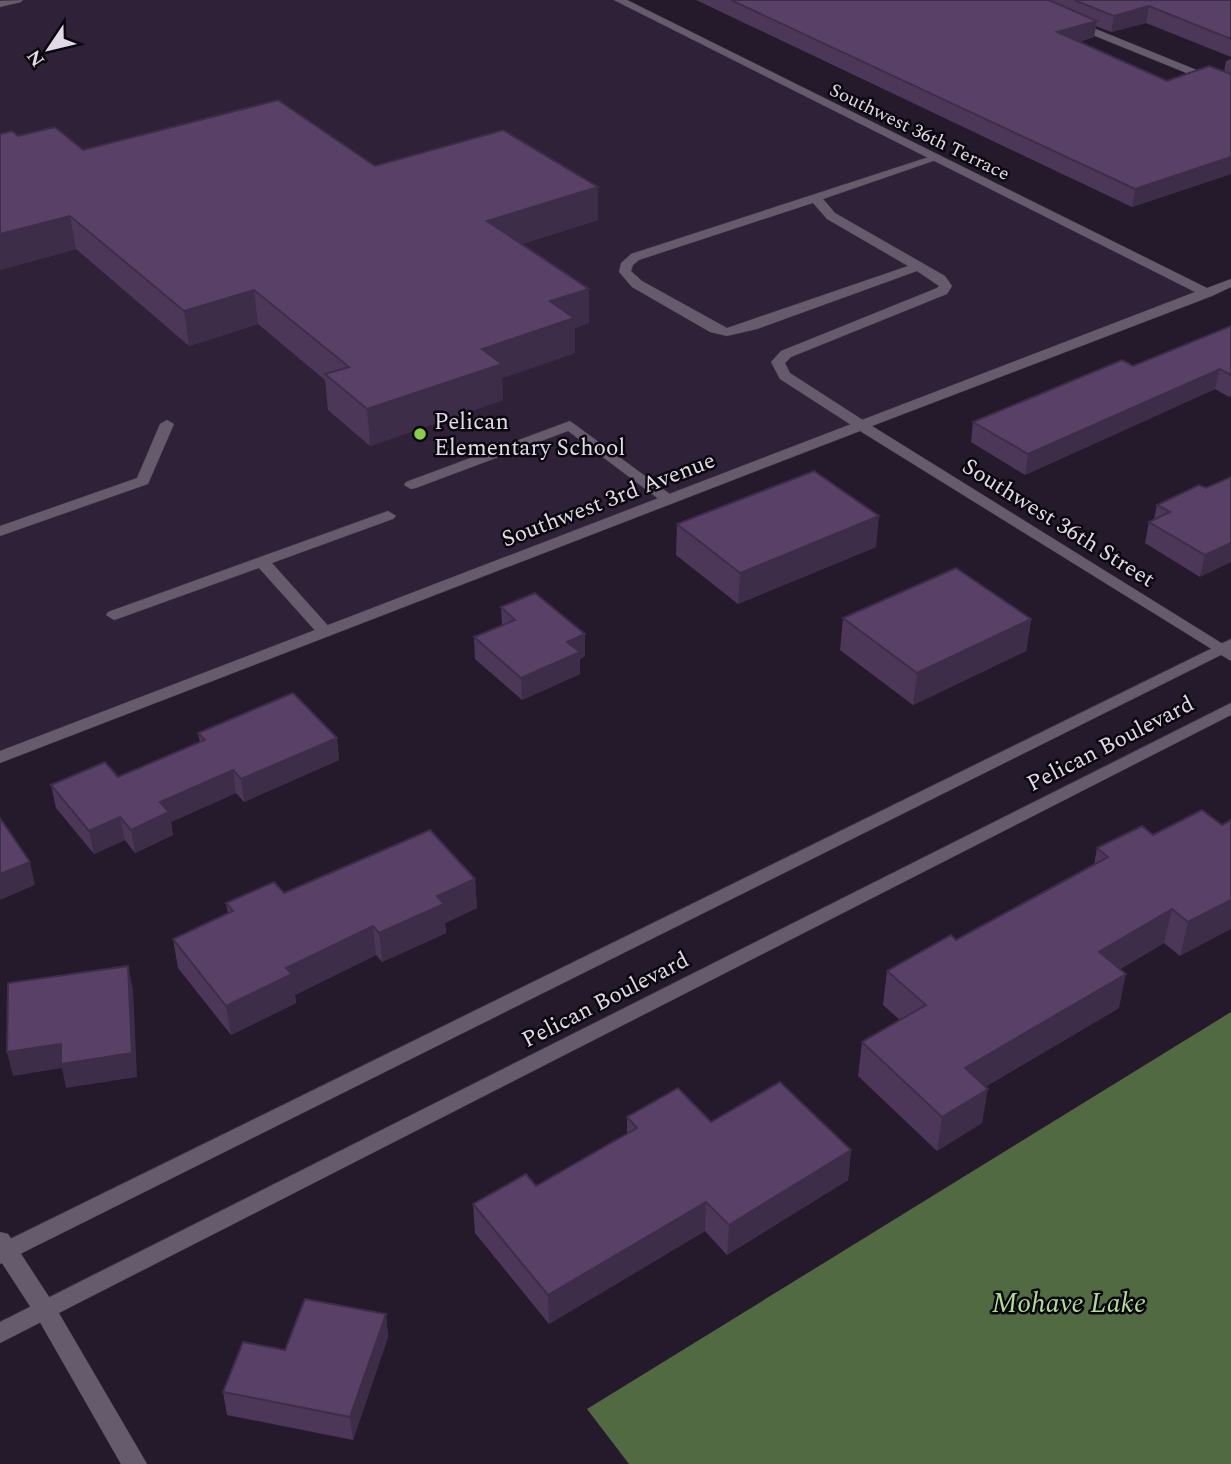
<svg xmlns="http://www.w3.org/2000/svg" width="1231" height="1464" viewBox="0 0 1231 1464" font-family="Spectral,serif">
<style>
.built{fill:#2f2137}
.water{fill:#526a41}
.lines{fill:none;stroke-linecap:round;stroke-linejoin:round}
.service-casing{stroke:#3f3545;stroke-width:1}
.minor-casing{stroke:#3f3545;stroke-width:1}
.tertiary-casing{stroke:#3f3545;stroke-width:1}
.service{fill:#665b6c;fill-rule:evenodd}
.minor{fill:#665b6c;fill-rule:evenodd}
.tertiary{fill:#665b6c;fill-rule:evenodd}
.wall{fill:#4d3759}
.shaded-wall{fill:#3e2d48}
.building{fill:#594067;stroke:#3e2d48;stroke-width:2}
.poi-dot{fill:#87cf4a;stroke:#0b070e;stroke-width:2.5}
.labels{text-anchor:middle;stroke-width:5;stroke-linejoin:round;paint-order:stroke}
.far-street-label{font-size:19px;fill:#e2dae6;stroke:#0b070e}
.poi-label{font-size:23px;fill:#e2dae6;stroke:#0b070e;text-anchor:start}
.street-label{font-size:23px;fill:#e2dae6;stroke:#0b070e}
.near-water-label{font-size:28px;font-style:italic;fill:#b2da97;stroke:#0b070e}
</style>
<rect width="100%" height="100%" fill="#251a2b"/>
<!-- built -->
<polygon class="built" points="20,0 619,0 1207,293 0,757 0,4"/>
<!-- water -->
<polygon class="water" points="1231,1012 1231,1464 629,1464 587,1409"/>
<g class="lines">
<defs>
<g id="service">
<path d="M932 156 942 158 823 199 835 213 945 276 952 286 947 294 791 357 785 363 790 373 869 424V430H859L780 379 771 362 781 351 937 288 939 286 917 271 757 329 727 336 710 332 632 287 619 272 621 263 631 254ZM813 203 827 219 908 266 727 328 642 281 631 271 633 265 639 260Z"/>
<polygon points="167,420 174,424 148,484 0,536 0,526 137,478 160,424"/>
<polygon points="570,421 674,497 677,500 674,503 664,503 568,431 416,488 411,489 404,485 406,482"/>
<polygon points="388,511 396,516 393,519 272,563 331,629 333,632 331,635 319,635 259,568 120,618 114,620 106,615 108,612"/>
</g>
<g id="minor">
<polygon points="23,0 21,2 0,7 0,1"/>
<polygon points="614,0 627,0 1207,288 1231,279 1231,287 1212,296 872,426 1231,649 1231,661 860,431 0,763 0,751 1195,292"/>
<polygon points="1068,21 1076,21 1231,84 1231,91 1068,25"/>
<polygon points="0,1232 8,1234 53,1303 147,1464 121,1464 37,1317 0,1260"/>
</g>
<g id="tertiary">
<polygon points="1231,639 1231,650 0,1264 0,1244"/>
<polygon points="1231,703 1231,715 0,1343 0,1322"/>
</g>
</defs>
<!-- service casing -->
<use href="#service" class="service-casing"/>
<!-- minor casing -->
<use href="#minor" class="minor-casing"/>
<!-- tertiary casing -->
<use href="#tertiary" class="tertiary-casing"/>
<!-- service -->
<use href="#service" class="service"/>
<!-- minor -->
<use href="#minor" class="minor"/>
<!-- tertiary -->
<use href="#tertiary" class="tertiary"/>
</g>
<!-- wall -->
<g class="wall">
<polygon points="696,0 1231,0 1231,57 1146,23 1111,32 1096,26 1094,37 1079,42 1167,81 1224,72 1226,61 1231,59 1231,174 1132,207"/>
<polygon points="0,134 18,136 83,150 375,166 598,220 522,244 589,289 589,323 575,328 575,353 502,378 503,400 370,446 328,410 325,380 258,324 189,346 76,249 0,270"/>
<polygon points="1231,326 1231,396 1229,397 1215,389 1025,475 971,442 973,422 1133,366"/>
<polygon points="1231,477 1200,577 1145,543 1149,522 1154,519 1157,505 1206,488"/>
<polygon points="677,524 876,547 738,604 676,555"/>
<polygon points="501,607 585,634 585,656 580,659 580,674 522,700 475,659 474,637 502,625"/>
<polygon points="843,618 1031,619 1026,651 913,705 840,650"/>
<polygon points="198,733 337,738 339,760 244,802 236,793 171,822 173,835 135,853 125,840 94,854 56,808 51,785 118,777 200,742"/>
<polygon points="1222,825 1180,956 1164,943 1120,969 1119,1008 985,1087 982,1123 937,1151 858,1076 862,1042 900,1020 883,1005 887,971 956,940 1094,865 1097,848 1153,835"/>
<polygon points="475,879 477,908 445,923 446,933 382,962 376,955 295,995 296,1003 231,1035 178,968 173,939 228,913 226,903 284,893"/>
<polygon points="627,1117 711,1122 851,1150 848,1180 727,1255 705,1231 549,1324 475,1233 473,1204 536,1186 627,1134"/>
<polygon points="386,1314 388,1337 353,1440 227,1415 223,1392 285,1350"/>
</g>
<!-- shaded-wall -->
<g class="shaded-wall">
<polygon points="1149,6 1146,23 1111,32 1114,16"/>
<polygon points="1097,21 1094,37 1055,49 1057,32"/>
<polygon points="1231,157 1231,174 1132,207 1135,189"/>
<polygon points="598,187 598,220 488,254 487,221"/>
<polygon points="70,216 76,249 0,270 0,234"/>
<polygon points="589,289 589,323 575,328 575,353 502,378 503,400 370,446 367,409 482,349 550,301"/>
<polygon points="254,290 258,324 189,346 184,311"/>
<polygon points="1220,369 1215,389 1025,475 1028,454"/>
<polygon points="879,516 876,547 738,604 740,573"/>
<polygon points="1231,543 1231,562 1200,577 1205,555"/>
<polygon points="1031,619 1026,651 913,705 917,673"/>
<polygon points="585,634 585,656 580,659 580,674 522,700 521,678 567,642"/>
<polygon points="337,738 339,760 244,802 241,779"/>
<polygon points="233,770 236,793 171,822 173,835 135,853 131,830 160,802"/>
<polygon points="120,817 125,840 94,854 89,831"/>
<polygon points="30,862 35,885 0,900 0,874"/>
<polygon points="475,879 477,908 445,923 446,933 382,962 379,933 437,896"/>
<polygon points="1231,900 1231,929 1180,956 1188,922"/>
<polygon points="1172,909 1164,943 1092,986 1099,952"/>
<polygon points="373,926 376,955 295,995 296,1003 231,1035 226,1006 286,968"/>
<polygon points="128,966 133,989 137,1077 66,1088 62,1068 13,1076 7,1052"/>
<polygon points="1126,974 1119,1008 959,1102 965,1068"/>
<polygon points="988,1089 982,1123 937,1151 942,1117"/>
<polygon points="851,1150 848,1180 727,1255 729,1225"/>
<polygon points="706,1202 705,1231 549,1324 548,1295"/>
<polygon points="386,1314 388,1337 353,1440 350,1417"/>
</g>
<!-- building -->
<g class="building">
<polygon points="731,0 1049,0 1097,21 1057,32 1167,81 1209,66 1231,74 1231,157 1135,189"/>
<polygon points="1074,0 1231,0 1231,39 1149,6 1114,16"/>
<polygon points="278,100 375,166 503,130 598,187 487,221 589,289 550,301 574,318 482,349 502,364 367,409 325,374 349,367 254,290 184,311 70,216 0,234 0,134 12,131 18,136 55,127 83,150"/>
<polygon points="1231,326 1231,375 1220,369 1028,454 973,422 1122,360 1133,366"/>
<polygon points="814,471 879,516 740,573 677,524"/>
<polygon points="1231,477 1231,543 1205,555 1149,522 1170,512 1157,505 1199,485 1206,488"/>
<polygon points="956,568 1031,619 917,673 843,618"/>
<polygon points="535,593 585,634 567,642 580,652 521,678 474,637 515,620 501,607"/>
<polygon points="293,693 337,738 241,779 233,770 160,802 169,812 131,830 120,817 89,831 51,785 105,762 118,777 205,740 198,733"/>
<polygon points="1202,810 1222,825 1231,820 1231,900 1188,922 1172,909 1099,952 1126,974 965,1068 988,1089 942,1117 862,1042 926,1005 887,971 951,935 956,940 1108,857 1097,848 1142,826 1153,835"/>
<polygon points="0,818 30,862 0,874"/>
<polygon points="430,830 475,879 437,896 444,904 379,933 373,926 286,968 292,974 226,1006 173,939 233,911 226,903 274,882 284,893"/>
<polygon points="128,966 132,1053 61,1064 61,1044 7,1052 8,983"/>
<polygon points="780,1082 851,1150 729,1225 706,1202 548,1295 473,1204 526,1174 536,1186 637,1128 627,1117 678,1088 711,1122"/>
<polygon points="305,1299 386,1314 350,1417 223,1392 243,1342 285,1350"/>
</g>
<!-- markers -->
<circle class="poi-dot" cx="420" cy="434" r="7"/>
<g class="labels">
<!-- far-street labels -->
<g class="far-street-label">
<text transform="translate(920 131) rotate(26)" y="7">Southwest 36th Terrace</text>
</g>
<!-- poi labels -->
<g class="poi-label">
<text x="434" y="429">Pelican<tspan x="434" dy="26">Elementary School</tspan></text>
</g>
<!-- street labels -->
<g class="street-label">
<text transform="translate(608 499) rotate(-21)" y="8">Southwest 3rd Avenue</text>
<text transform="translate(1059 522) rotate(32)" y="8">Southwest 36th Street</text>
<text transform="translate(1110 743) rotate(-27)" y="8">Pelican Boulevard</text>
<text transform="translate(605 999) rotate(-27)" y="8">Pelican Boulevard</text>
</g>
<!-- near-water labels -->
<g class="near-water-label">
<text x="1069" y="1312">Mohave Lake</text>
</g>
</g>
<!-- north arrow -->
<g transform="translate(49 49) rotate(235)" stroke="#0b070e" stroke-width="5" paint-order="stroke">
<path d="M0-5L12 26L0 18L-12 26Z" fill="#e2dae6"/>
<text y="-10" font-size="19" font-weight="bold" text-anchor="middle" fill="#e2dae6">N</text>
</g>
</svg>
